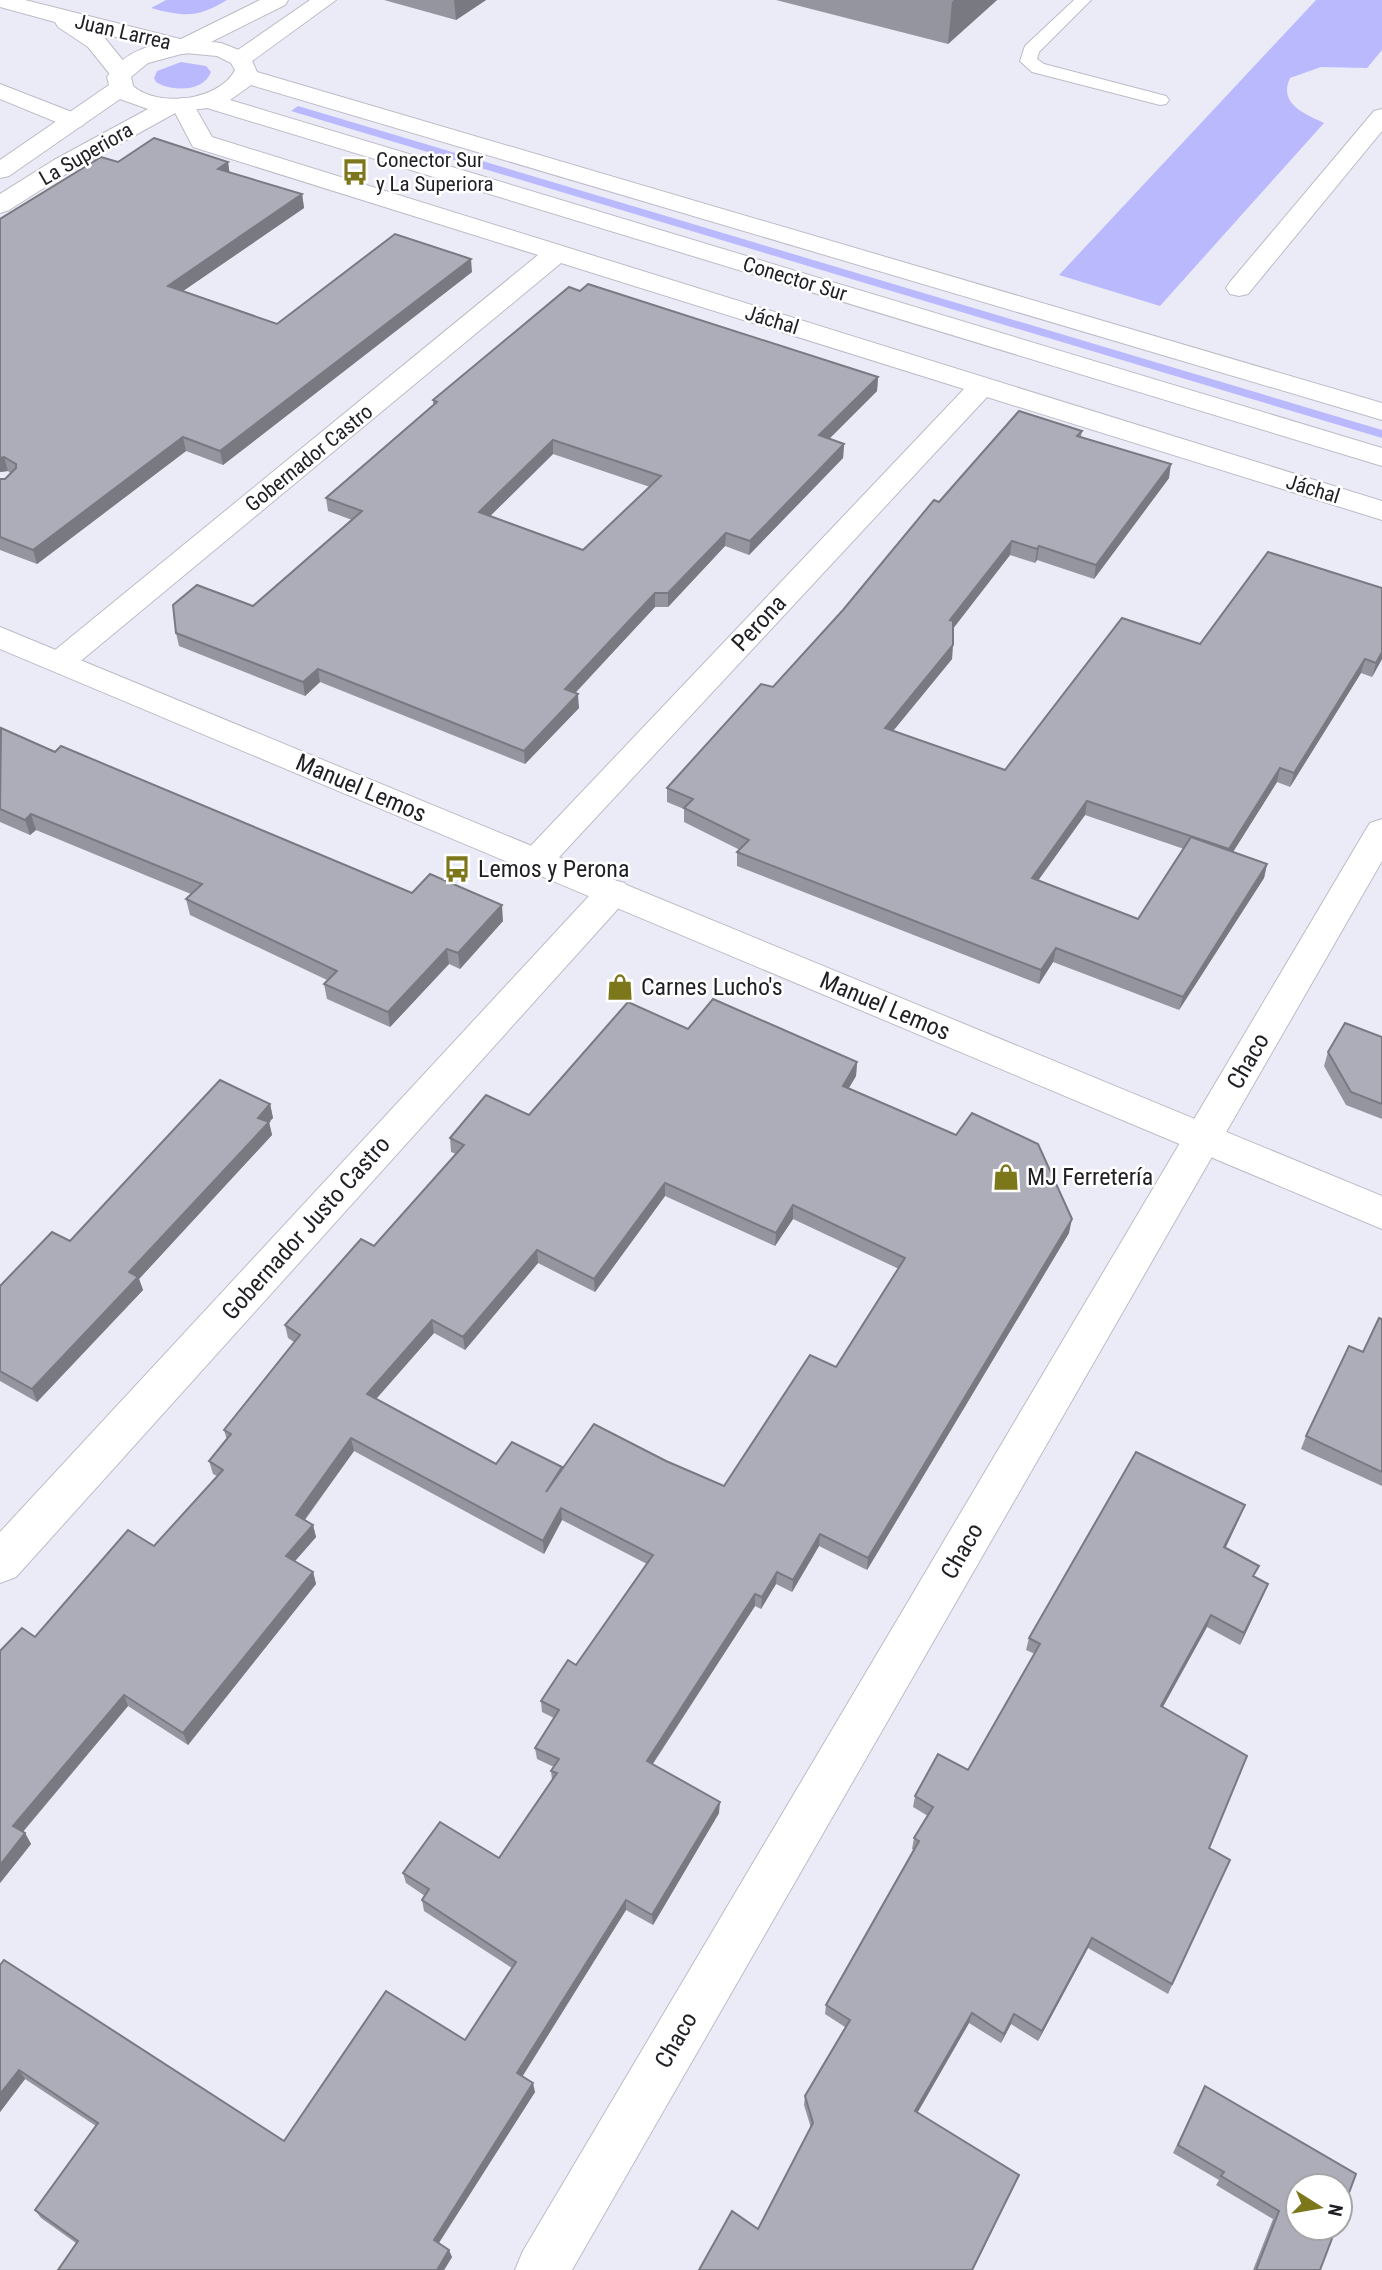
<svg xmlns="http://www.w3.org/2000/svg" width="1382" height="2270" viewBox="0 0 1382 2270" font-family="'Roboto Condensed',sans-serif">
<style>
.green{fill:#bbb9fe}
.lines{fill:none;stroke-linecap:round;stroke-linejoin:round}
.service-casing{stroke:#bcbcc8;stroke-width:2}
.minor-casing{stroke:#bcbcc8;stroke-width:2}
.tertiary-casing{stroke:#bcbcc8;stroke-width:2}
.secondary-casing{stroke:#bcbcc8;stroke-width:2}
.primary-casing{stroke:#bcbcc8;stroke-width:2}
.service{fill:#fff;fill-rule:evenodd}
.minor{fill:#fff;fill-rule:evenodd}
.tertiary{fill:#fff;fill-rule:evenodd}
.secondary{fill:#fff;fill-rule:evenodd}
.primary{fill:#fff;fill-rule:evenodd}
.wall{fill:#95959f;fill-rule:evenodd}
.shaded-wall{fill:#797982}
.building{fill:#adadb9;stroke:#797982;stroke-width:2;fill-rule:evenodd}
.labels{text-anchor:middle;stroke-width:5;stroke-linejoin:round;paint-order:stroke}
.far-street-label{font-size:21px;fill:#1f1f24;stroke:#fff}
.far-poi-label{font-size:21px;fill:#1f1f24;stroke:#fff;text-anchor:start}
.street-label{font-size:24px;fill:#1f1f24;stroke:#fff}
.poi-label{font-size:24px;fill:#1f1f24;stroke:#fff;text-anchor:start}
</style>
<rect width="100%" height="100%" fill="#ebebf7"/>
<!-- green -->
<g class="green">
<path d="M166 0H227C197 18 185 17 151 8Z"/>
<path d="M1316 0H1382V50L1367 68 1321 67 1290 78C1278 104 1305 114 1324 123L1160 306 1059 275Z"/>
<path d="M181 62 206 66 211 72C204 92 171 92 156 82L154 78 157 71Z"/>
<polygon points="298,106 1382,430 1382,438 291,111"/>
</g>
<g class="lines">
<defs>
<polygon id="service" points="1074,0 1091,0 1039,52 1037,59 1044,64 1166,96 1169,100 1166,104 1160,105 1032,72 1020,61 1025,46"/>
<g id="minor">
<polygon points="0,0 25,0 192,42 195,47 192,52 184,54 96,32 104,37 133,73 129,78 113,78 88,47 58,27 55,22 0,7"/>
<polygon points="0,84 82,116 86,121 82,126 74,128 66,126 0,99"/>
<polygon points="183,98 191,100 212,137 1382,501 1382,520 987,397 548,869 536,873 524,869 519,861 524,853 964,389 561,263 71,669 60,672 49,669 44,662 49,655 538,255 193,147 171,105 175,100"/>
<polygon points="1382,109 1382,131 1248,294 1239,296 1230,294 1226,288 1230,282 1374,111"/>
<polygon points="1382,819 1382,861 572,2270 515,2270 523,2251 1365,831 1370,823"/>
<polygon points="613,880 625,883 631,892 625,901 16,1577 0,1583 0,1532 601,883"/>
</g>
<polygon id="tertiary" points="0,627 1382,1196 1382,1229 0,649"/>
<g id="secondary">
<polygon points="260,0 288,0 285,5 193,51 177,51 174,46 177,41"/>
<polygon points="310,0 336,0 248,64 232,64 228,59 232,54"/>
</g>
<path id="primary" d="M185 39 221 43 249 54 257 72 1382 403V420L251 85 230 100 1382 448V466L207 108 177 112 72 170 9 210 0 213V194L54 160 148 109 120 99 9 176 0 178V160L109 85 107 77C126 49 153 44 185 39ZM185 53 217 56 231 63 235 70C219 101 158 108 133 86L131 77 148 63Z"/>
</defs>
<!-- service casing -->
<use href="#service" class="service-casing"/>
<!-- minor casing -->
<use href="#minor" class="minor-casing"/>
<!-- tertiary casing -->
<use href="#tertiary" class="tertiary-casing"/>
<!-- secondary casing -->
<use href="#secondary" class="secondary-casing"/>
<!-- primary casing -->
<use href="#primary" class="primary-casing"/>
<!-- service -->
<use href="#service" class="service"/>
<!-- minor -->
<use href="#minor" class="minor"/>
<!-- tertiary -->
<use href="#tertiary" class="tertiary"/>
<!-- secondary -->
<use href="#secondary" class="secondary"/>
<!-- primary -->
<use href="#primary" class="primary"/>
</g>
<!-- wall -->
<g class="wall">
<polygon points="384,0 486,0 456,20"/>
<polygon points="776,0 997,0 948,44"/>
<polygon points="118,162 228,162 229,172 302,194 304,208 183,291 277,324 472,272 223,465 186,451 37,564 0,550 0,479 5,479 10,473 8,471 0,472 0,219"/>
<path d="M878 377 877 391 829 439 844 444 843 458 749 555 725 546 668 607H655L575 692 579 708 525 764 320 682 305 696 179 646 176 633 253 606 352 520 328 511 326 498 433 406V400ZM553 454 650 487 583 550 490 516Z"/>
<path d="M1082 431 1081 437 1169 478 1094 579 1037 560 1035 563 1010 555 953 628 952 659 893 731 1005 770 1200 644 1382 659 1372 677 1361 673 1290 787 1277 782 1233 852 1267 864 1264 878 1179 1010 1053 962 1039 984 737 866V852L740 850 684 822V809L667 802V788L773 687 843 610 939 502ZM1085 815 1184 849 1138 919 1038 880Z"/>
<polygon points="0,729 412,893 503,921 460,969 449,964 390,1027 327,999 324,984 327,980 190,915 186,899 191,894 36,830 30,835 0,822"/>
<path d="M688 1029 857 1062 856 1076 849 1088 1069 1233 867 1570 819 1546 792 1592 776 1584 761 1609 755 1606 653 1764 719 1813 653 1925 626 1910 522 2076 535 2092 439 2243 452 2257 444 2270H58L76 2243 41 2218 35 2210 96 2126 25 2079 0 2112V1965L284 2141 465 2040 512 1968 424 1911 422 1900 425 1896 406 1883 403 1873 499 1858 552 1780 551 1771 554 1767 537 1759 535 1748 554 1718 542 1712 541 1701 576 1665 647 1564 562 1520 544 1554 354 1451 305 1520 313 1525 316 1537 295 1561 313 1572 316 1584 188 1745 128 1706 23 1832 25 1833 31 1844 0 1883 35 1637 154 1546 217 1476 213 1474 209 1461 227 1440 224 1430 294 1342 288 1338 285 1325 374 1246 456 1154 451 1152 450 1138 529 1115ZM665 1196 775 1246 793 1219 899 1269 836 1367 724 1486 666 1461 562 1467 496 1464 376 1399 434 1333 465 1350 538 1263 595 1292Z"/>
<polygon points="1382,1037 1382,1119 1346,1105 1324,1066 1328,1052"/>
<polygon points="270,1104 273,1118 269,1122 272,1135 139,1279 143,1290 37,1402 0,1381 0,1286 70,1241"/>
<polygon points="1382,1319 1382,1486 1301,1449 1306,1436 1363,1352"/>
<polygon points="1240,1517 1225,1548 1255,1577 1268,1584 1263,1596 1240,1645 1207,1627 1163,1707 1209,1848 1230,1860 1168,1994 1088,1948 1038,2041 1011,2024 1001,2043 969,2023 918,2112 1016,2183 811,2128 804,2105 805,2096 845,2027 825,2014 826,2005 914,1850 912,1849 914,1838 928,1816 913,1807 915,1796 968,1770 1035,1654 1026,1650 1029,1638"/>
<polygon points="1205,2086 1320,2270 1253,2270 1273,2219 1216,2185 1219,2180 1173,2153"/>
</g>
<!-- shaded-wall -->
<g class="shaded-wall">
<polygon points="454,0 486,0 456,20"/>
<polygon points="954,0 997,0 948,44 952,2"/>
<polygon points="228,162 230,176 218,169"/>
<polygon points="302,194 304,208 170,300 168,286"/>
<polygon points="471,259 472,272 223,465 220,451"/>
<polygon points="878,377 877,391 819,449 819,435"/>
<polygon points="183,437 186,451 37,564 33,550"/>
<polygon points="553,440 553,454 480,526 479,512"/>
<polygon points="844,444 843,458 749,555 750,541"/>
<polygon points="4,457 8,471 0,472 0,458"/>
<polygon points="1171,464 1169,478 1094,579 1096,565"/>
<polygon points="726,533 725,546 668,607 668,593"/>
<polygon points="1012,541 1010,555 949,634 950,620"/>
<polygon points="1039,546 1037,560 1035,563 1037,549"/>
<polygon points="655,593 655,607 566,703 565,689"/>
<polygon points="953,645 952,659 884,742 885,728"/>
<polygon points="1382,652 1382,659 1372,677 1376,663"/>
<polygon points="1365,659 1361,673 1290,787 1294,773"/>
<polygon points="318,669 320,682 305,696 303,682"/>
<polygon points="578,694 579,708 525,764 524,751"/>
<polygon points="1280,768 1277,782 1226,863 1229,849"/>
<polygon points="1087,801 1085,815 1030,892 1032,878"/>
<polygon points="31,814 36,830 30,835 25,820"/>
<polygon points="1267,864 1264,878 1179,1010 1183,997"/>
<polygon points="502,905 503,921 460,969 458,953"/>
<polygon points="1056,948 1053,962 1039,984 1041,970"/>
<polygon points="447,949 449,964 390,1027 388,1012"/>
<polygon points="857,1062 856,1076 842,1099 843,1086"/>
<polygon points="270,1104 273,1118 269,1122 272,1135 139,1279 143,1290 37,1402 32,1389"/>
<polygon points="665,1183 665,1196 595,1292 594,1279"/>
<polygon points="793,1205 793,1219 775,1246 776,1233"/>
<polygon points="1072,1219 1069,1233 867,1570 868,1558"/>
<polygon points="537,1250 538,1263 465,1350 463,1337"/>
<polygon points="432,1320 434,1333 369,1407 367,1394"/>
<polygon points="351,1438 354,1451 299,1527 296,1515"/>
<polygon points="1245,1505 1240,1517 1220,1560 1224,1547"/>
<polygon points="561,1508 562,1520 544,1554 543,1541"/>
<polygon points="313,1525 316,1537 289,1568 286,1556"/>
<polygon points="820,1534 819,1546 792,1592 793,1580"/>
<polygon points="313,1572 316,1584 188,1745 183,1733"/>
<polygon points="777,1572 776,1584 761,1609 762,1597"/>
<polygon points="1268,1584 1263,1596 1240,1645 1244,1633"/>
<polygon points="755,1594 755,1606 647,1772 647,1761"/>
<polygon points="1211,1615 1207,1627 1157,1717 1161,1706"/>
<polygon points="124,1695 128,1706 19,1836 13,1826"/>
<polygon points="720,1802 719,1813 653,1925 652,1915"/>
<polygon points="25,1833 31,1844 0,1883 0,1865"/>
<polygon points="626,1900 626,1910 519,2082 517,2073"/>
<polygon points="1092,1938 1088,1948 1038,2041 1042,2031"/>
<polygon points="972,2013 969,2023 913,2120 915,2111"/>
<polygon points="1014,2014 1011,2024 1001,2043 1004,2034"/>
<polygon points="19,2070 25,2079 0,2112 0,2094"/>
<polygon points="533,2083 535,2092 436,2247 434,2240"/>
<polygon points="1019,2175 973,2270 972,2270"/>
<polygon points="449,2250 452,2257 444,2270 437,2270"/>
</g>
<!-- building -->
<g class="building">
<polygon points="154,138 228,162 218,169 302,194 168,286 277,324 395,234 471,259 220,451 183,437 33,550 0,537 0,479 5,479 16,468 16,464 4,457 0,458 0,219 101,157 118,162"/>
<path d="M588 284 878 377 819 435 844 444 750 541 726 533 668 593H655L565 689 578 694 524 751 318 669 303 682 176 633 173 605 197 585 253 606 362 511 326 498 437 402 433 400 569 287 580 291ZM553 440 661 476 583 550 479 512Z"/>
<polygon points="1019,411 1082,431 1077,436 1171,464 1096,565 1039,546 1037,549 1012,541 950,620 953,621 953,645 885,728 1005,770 1122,618 1200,644 1268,552 1382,588 1382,652 1376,663 1365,659 1294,773 1280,768 1229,849 1087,801 1032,878 1138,919 1191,837 1267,864 1183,997 1056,948 1041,970 737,852 749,840 684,808 693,799 667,788 761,684 773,687 843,610 934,500 939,502"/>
<polygon points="1,728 55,752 61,746 412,893 430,874 502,905 458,953 447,949 388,1012 324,984 337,971 186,899 202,884 31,814 25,820 0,809"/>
<path d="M713 999 857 1062 843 1086 956 1135 972 1113 1038 1144 1072 1219 868 1558 820 1534 793 1580 777 1572 762 1597 755 1594 647 1761 720 1802 652 1915 626 1900 517 2073 533 2083 434 2240 449 2250 437 2270H58L78 2241 35 2210 98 2123 19 2070 0 2094V1965L4 1960 284 2141 386 1991 465 2040 516 1962 422 1900 429 1889 403 1873 440 1822 499 1858 557 1773 551 1771 559 1759 535 1748 559 1710 541 1701 568 1660 576 1665 653 1555 561 1508 543 1541 351 1438 296 1515 313 1525 286 1556 313 1572 183 1733 124 1695 13 1826 25 1833 0 1865V1651L22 1628 35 1637 128 1530 154 1546 223 1470 209 1461 231 1434 224 1430 300 1335 285 1325 361 1239 374 1246 464 1145 450 1138 486 1095 529 1115 628 1002 688 1029ZM665 1183 776 1233 793 1205 905 1258 836 1367 810 1355 724 1486 666 1461 594 1424 546 1492 562 1467 512 1442 496 1464 367 1394 432 1320 463 1337 537 1250 594 1279Z"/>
<polygon points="1345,1023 1382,1037 1382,1104 1351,1092 1328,1052"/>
<polygon points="220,1080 270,1104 258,1118 269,1122 129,1272 138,1277 32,1389 0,1371 0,1286 52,1232 70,1241"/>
<polygon points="1379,1318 1382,1319 1382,1472 1306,1436 1349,1346 1363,1352"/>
<polygon points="1136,1452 1245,1505 1224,1547 1259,1566 1253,1576 1268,1584 1244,1633 1211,1615 1161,1706 1247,1756 1209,1848 1230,1860 1172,1984 1092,1938 1042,2031 1014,2014 1004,2034 972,2013 915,2111 1019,2175 972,2270 699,2270 732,2211 758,2229 813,2123 805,2096 850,2020 826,2005 919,1841 914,1838 933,1807 915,1796 938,1754 968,1770 1040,1644 1029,1638"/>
<polygon points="1205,2086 1356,2174 1340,2217 1340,2186 1298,2186 1298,2228 1336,2228 1320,2270 1256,2270 1279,2211 1221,2176 1224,2172 1178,2145"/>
</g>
<!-- icons -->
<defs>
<symbol id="bus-bare" viewBox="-9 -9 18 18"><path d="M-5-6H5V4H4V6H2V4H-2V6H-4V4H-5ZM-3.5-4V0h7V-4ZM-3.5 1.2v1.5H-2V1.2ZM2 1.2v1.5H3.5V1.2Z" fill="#7d771c" stroke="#fff" stroke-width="2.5" paint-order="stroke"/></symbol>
<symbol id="shop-bare" viewBox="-9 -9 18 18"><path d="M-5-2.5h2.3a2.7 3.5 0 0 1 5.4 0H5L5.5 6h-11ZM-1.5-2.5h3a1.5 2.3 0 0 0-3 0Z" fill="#7d771c" stroke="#fff" stroke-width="2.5" paint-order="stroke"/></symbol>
</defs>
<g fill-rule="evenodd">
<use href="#bus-bare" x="336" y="153" width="38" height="38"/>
<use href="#bus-bare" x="438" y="850" width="38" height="38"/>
<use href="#shop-bare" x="601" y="968" width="38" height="38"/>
<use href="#shop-bare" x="987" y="1158" width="38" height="38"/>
</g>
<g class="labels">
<!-- far-street labels -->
<g class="far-street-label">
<text transform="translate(123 32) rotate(13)" y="7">Juan Larrea</text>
<text transform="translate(86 154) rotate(-30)" y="7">La Superiora</text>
<text transform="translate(795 279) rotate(17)" y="7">Conector Sur</text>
<text transform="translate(772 320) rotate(17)" y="7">Jáchal</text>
<text transform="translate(309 458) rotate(-39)" y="7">Gobernador Castro</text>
<text transform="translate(1313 489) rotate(17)" y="7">Jáchal</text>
</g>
<!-- far-poi labels -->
<g class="far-poi-label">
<text x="376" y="167">Conector Sur<tspan x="376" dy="24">y La Superiora</tspan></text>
</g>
<!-- street labels -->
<g class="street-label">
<text transform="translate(759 623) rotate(-47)" y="8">Perona</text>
<text transform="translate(361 788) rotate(23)" y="8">Manuel Lemos</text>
<text transform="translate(885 1006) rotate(23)" y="8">Manuel Lemos</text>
<text transform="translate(1248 1061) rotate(-60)" y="8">Chaco</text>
<text transform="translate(306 1228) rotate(-48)" y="8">Gobernador Justo Castro</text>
<text transform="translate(962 1551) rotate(-60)" y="8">Chaco</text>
<text transform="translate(676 2040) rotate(-60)" y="8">Chaco</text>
</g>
<!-- poi labels -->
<g class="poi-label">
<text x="478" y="877">Lemos y Perona</text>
<text x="641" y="995">Carnes Lucho's</text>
<text x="1027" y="1185">MJ Ferretería</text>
</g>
</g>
<!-- north arrow -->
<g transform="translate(1319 2207) rotate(101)"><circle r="33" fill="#ffffff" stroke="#a5a5a7" stroke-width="2"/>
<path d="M0-5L12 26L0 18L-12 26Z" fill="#7d771c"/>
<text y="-10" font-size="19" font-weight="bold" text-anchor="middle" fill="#1f1f24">N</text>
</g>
</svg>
